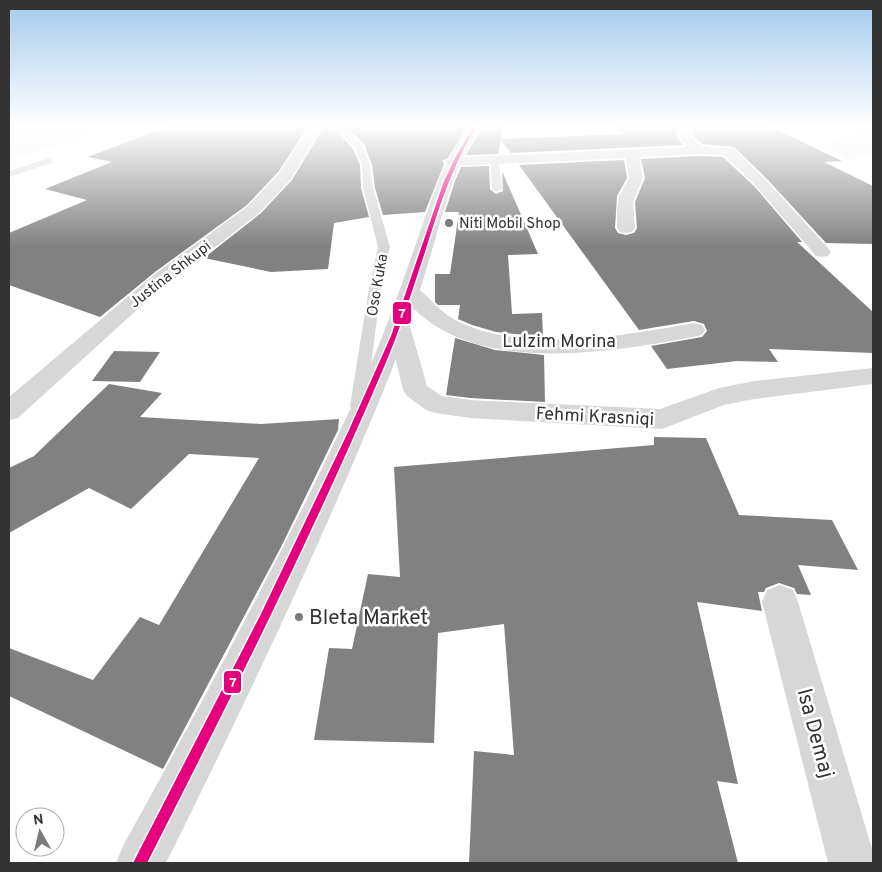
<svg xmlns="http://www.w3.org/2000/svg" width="882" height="872" viewBox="0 0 882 872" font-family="Overpass,sans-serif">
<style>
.green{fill:#f1f5ed}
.building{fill:#818181}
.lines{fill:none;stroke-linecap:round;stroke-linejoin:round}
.service{fill:#d7d7d7;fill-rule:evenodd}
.minor{fill:#d7d7d7;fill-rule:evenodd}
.tertiary{fill:#d7d7d7;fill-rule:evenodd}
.bus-1-casing{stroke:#fff;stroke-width:3}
.bus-1{fill:#e5007d;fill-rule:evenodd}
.poi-dot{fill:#7a7a7a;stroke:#fff;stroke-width:2}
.labels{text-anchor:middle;stroke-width:5;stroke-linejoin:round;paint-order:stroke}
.far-poi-label{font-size:15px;fill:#333;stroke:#fff;text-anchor:start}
.far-street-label{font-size:15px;fill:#333;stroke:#fff}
.street-label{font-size:18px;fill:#333;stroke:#fff}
.near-poi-label{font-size:21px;fill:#333;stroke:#fff;text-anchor:start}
.near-street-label{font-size:21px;fill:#333;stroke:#fff}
.line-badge{stroke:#fff;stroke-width:2}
.badge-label{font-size:14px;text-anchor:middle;font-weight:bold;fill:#fff}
</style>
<rect width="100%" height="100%" fill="#fff"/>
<!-- green -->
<g class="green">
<polygon points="9,125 55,125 91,135 9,160"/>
<polygon points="846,125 873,125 873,158 865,154 848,160 824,144 860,133"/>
</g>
<!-- building -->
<g class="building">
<polygon points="172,125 309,125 279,171 247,205 155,272 100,317 9,285 9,233 87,200 45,189 112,162 88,157"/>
<polygon points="325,125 332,125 353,149 360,165 361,188 369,217 334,223 328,269 271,272 204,258 261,213 292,180"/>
<polygon points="344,125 468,125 448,158 442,161 444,164 425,212 383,215 375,188 372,165 364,144"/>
<polygon points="615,125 675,125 678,139 683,145 511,153 501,140 498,154 466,155 484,126 503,126 501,139 625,134"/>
<polygon points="691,125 767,125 842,161 824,162 873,186 873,244 826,243 767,179 734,147 702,144 694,137"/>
<polygon points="698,156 723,157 755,187 802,242 797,242 873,312 873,353 769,349 778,362 737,361 667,369 651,346 702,337 707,331 704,324 694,321 639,330 519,165 624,160 627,178 617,196 615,228 618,233 626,235 634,233 637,228 635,202 645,178 641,159"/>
<polygon points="489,166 490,189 496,194 503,191 502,171 538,254 508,255 512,314 542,313 543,337 496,332 472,325 458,319 460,305 438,305 435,302 435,274 450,274 459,212 445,212 455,181 461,167"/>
<polygon points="455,338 495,350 544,355 545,402 470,398 446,395"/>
<polygon points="114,351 160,352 140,382 92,381"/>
<polygon points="109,384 162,393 140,417 261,424 339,419 338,430 281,547 163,769 9,696 9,648 93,680 140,617 159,625 259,458 189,454 131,509 89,488 9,533 9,468 34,456"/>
<polygon points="654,437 706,438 739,515 832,520 858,570 798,565 811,595 797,594 794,588 779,583 766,588 764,592 758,592 762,611 697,602 738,784 717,781 738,863 469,863 474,751 514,755 504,624 438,633 434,743 314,740 329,648 352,649 368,574 400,577 394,467 654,445"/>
</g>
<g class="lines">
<!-- service -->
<g class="service">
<polygon points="334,125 342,125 362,145 370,165 373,188 390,247 380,294 366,406 364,410 358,412 352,410 350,406 368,294 378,247 363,188 362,165 355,148"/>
<polygon points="795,125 804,125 805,126 801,128"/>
<polygon points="49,158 53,161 52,163 9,177 9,171"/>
<polygon points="495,159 499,162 502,189 497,192 492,189 491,162"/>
</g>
<!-- minor -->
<g class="minor">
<polygon points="677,125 689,125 692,138 701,146 733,148 766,180 828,248 831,252 828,256 822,257 816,256 756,186 724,155 698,154 639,157 643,178 633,202 635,228 632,232 626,233 620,232 617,228 617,208 619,196 629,178 626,158 451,166 444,162 451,158 687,147 680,139"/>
<path d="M409 285C422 288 431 302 441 310 450 318 460 323 471 327 534 351 629 335 694 323L702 325 705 330 702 335 694 337C604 353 460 379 399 291L402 287Z"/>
<polygon points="398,316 406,318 409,323 427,386 442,396 470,400 660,409 719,388 754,381 873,368 873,384 754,399 724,405 662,429 470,418 435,413 426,410 407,396 403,390 387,323 390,318"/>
<polygon points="780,585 793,590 798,602 873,852 873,863 828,863 762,602 767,590"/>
</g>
<!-- tertiary -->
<g class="tertiary">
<polygon points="311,125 323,125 291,179 260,212 150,298 18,418 9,420 9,397 156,273 248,206 280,172"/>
<path d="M470 125H482C457 161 447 199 435 240 422 283 410 326 393 367 325 536 247 700 166 863H116L123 846C210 688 296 530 370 366 388 325 402 283 417 241 431 200 444 160 470 125Z"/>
</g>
<defs>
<path id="bus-1" d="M475 125H478C452 165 439 208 425 252 412 291 400 330 384 367 312 536 230 700 147 863H133L261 614 349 430 391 336 444 181 458 152Z"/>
</defs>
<!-- bus-1 casing -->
<use href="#bus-1" class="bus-1-casing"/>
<!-- bus-1 -->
<use href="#bus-1" class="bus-1"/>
</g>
<!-- sky -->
<linearGradient id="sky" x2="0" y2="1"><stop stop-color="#a3caec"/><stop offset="0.51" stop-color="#fff"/><stop offset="1" stop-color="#fff" stop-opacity="0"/></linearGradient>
<rect width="882" height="247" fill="url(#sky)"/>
<!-- markers -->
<g class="poi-dot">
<circle cx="449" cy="223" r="5"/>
<circle cx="299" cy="617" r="5"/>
</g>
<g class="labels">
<!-- far-poi labels -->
<g class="far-poi-label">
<text x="459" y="228">Niti Mobil Shop</text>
</g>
<!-- far-street labels -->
<g class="far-street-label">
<text transform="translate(170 274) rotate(-38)" y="5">Justina Shkupi</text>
<text transform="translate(377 285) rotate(-80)" y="5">Oso Kuka</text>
</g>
<!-- street labels -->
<g class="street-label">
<text x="559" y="347">Lulzim Morina</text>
<text transform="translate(595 416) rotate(3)" y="6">Fehmi Krasniqi</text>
</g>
<!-- near-poi labels -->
<g class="near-poi-label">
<text x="309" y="624">Bleta Market</text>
</g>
<!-- near-street labels -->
<g class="near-street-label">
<text transform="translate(816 733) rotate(75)" y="7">Isa Demaj</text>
</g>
</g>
<g class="line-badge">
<rect x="392" y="301" width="20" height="24" rx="5" fill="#e5007d"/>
<rect x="223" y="670" width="19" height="24" rx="5" fill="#e5007d"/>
</g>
<g class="badge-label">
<text x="402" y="318">7</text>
<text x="233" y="687">7</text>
</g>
<!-- border -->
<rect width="882" height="872" fill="none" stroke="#333333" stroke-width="20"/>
<!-- north arrow -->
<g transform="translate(40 832) rotate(352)"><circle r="24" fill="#ffffff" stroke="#adadad"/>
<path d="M0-4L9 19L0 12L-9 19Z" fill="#7a7a7a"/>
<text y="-8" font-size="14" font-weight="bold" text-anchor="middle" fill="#333333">N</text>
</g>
</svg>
